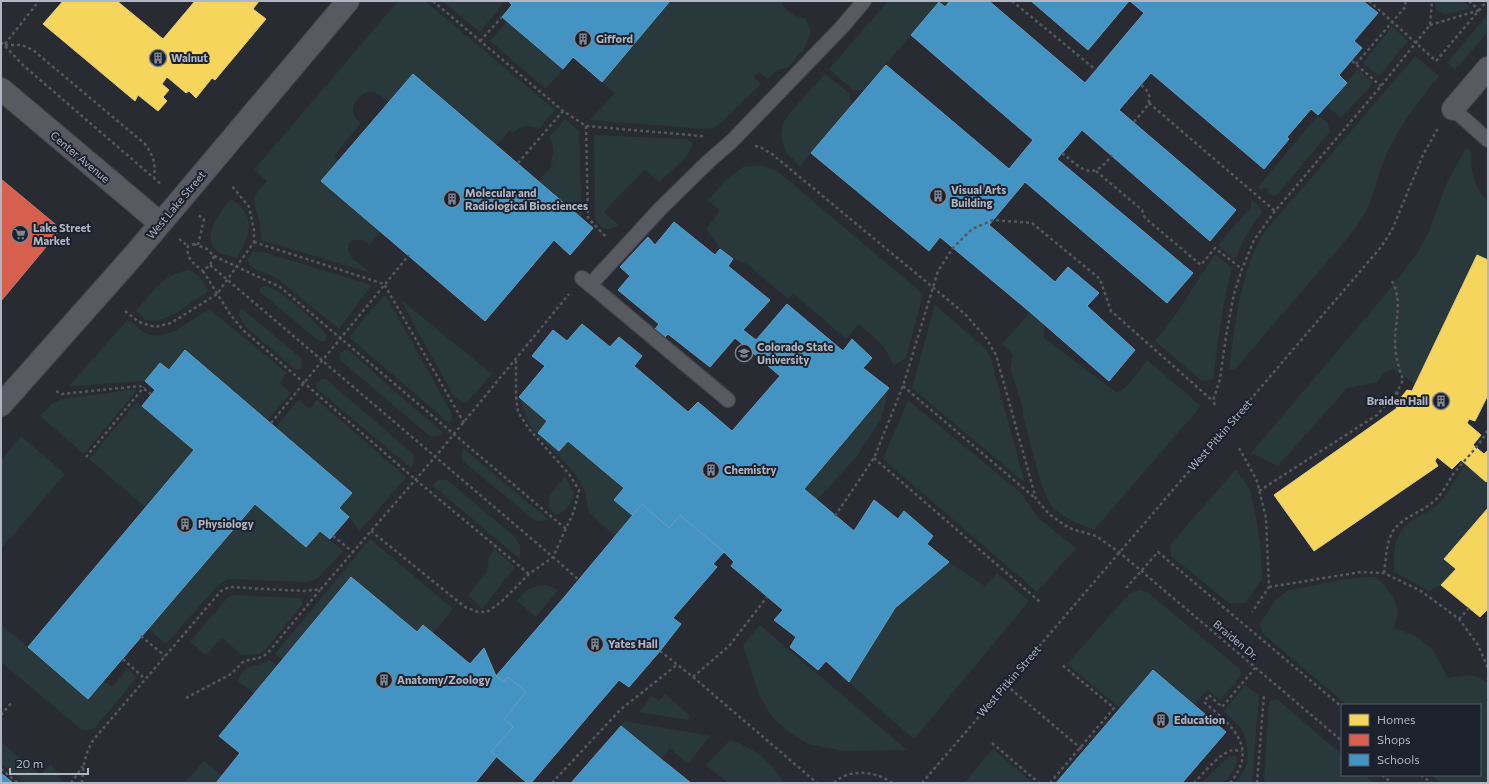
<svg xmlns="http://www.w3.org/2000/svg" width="1489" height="784" viewBox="0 0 1489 784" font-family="Commissioner,sans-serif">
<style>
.green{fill:#29383b}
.homes{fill:#f6d55c;stroke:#e1cc7b}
.shops{fill:#d6604d;stroke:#cb7a71}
.schools{fill:#4393c3;stroke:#649ec3}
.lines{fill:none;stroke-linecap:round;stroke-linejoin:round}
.lane-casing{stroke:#44464b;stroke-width:16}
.street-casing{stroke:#44464b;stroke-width:24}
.path{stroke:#55595f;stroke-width:2.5;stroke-dasharray:3 3;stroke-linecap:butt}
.lane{stroke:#575a61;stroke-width:14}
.street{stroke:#575a61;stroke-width:22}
.labels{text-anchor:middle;stroke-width:4;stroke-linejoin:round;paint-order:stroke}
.poi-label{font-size:11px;font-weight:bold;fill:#b1b6c4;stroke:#1b212d;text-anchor:start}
.street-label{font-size:11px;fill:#b1b6c4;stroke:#1b212d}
</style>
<rect width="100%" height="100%" fill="#282b32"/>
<!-- green -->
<g class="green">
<path d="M398 1H425L555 110 539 129C526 125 523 124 513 133L510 130 496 145 413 74 389 102C384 98 379 93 372 92 363 91 353 101 353 110 353 115 357 120 361 123L334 156 339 161 381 232 369 245 363 240H354L348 244V251L352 258 371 273 261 240 259 220 254 203 255 195 267 181 254 170Z"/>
<polygon points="442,1 505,1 480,32"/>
<path d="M670 1H781C784 12 795 16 806 19L811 32 804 49 795 60 787 68 777 70 767 79 760 72 753 76 761 84 724 120 714 128 702 129 590 120 615 93 602 82Z"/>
<polygon points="888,1 950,1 945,7 939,2 864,90 853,90 829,69"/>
<polygon points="1435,1 1463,1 1470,7 1469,9 1445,14 1436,10"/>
<polygon points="1488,14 1488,32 1455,70 1447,63"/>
<polygon points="507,21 563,69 546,89 490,41"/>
<polygon points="1392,26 1408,41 1380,75 1377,75 1363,63"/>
<path d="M1415 56 1439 76C1418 102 1398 127 1385 158 1378 174 1375 191 1368 207 1363 219 1354 230 1346 240L1235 369H1229C1236 323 1239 275 1263 234Z"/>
<polygon points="1358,69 1372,82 1372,84 1341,118 1327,106"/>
<polygon points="825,74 849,93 852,105 800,166 786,152 781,137 783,123 794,108"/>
<polygon points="1318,115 1328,123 1330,132 1276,196 1266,193 1269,190 1265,187 1262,190 1258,187"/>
<path d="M565 119 579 131 582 218 539 181 553 165 551 162C554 153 555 146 549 137Z"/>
<path d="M594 135 687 139 692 143C693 155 668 173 659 182L645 169 604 212 618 225C607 234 600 229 595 217Z"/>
<path d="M1466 148 1472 152C1470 171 1474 188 1488 201V260L1477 255 1415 384 1393 369 1384 373 1376 383 1347 388 1278 466 1251 453 1385 295 1418 252 1429 231 1447 182Z"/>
<polygon points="760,165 776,170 923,294 906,358 894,365 884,347 859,324 846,339 793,293 788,299 747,264 733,259 720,249 706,229 720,211 708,200 728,178 743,167"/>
<path d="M231 199C258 217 250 234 237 258 231 256 222 255 217 251 200 237 221 210 231 199Z"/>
<path d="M1251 200 1259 206 1262 213C1250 227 1242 241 1236 258H1232L1218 245 1251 207Z"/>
<polygon points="253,252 263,252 372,285 339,329 278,279 250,267 248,259"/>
<path d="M1215 254 1232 268C1222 304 1218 342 1213 379L1202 381 1155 341 1174 317Z"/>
<path d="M188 270C200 274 203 280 208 291L175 314 157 321 145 320 136 311C151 294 163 274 188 270Z"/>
<path d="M265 286C283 290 314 321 327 335L325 341H319L260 292V288Z"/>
<polygon points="385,294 451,412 452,419 449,423 349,337"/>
<polygon points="400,299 492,374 467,402 464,403 453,395"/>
<polygon points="935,305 986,349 991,359 1025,483 912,388"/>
<polygon points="241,308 301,358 302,365 300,369 294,369 246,327 238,314"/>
<path d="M209 309 287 373 279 383 291 393 267 420 185 350 169 370 160 363 145 381 69 386 127 320C134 322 140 331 147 334 167 342 194 318 209 309Z"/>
<path d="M1030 312 1044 324V338L1116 392C1127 392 1140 368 1147 360L1201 406 1094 530C1079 524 1066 519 1053 508 1042 497 1028 433 1023 415V409L1011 371V364L1013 354 1002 344Z"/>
<polygon points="344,350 348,350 443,433 439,436 431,437 340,360 340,353"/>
<polygon points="321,379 326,379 413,454 414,462 411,468 317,389 316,383"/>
<polygon points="889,388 881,419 857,456 817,500 804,489"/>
<polygon points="135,389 137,390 84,454 40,416 53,403 62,399"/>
<polygon points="519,397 547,421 538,434 559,451 568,441 624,488 614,500 632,515 615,536 589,513 585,491 576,475 563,460 541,439 529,424"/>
<polygon points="298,400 310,409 317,400 406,477 360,531 349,517 339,508 352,493 276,427"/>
<polygon points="908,400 1021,493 1038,518 1076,548 1037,592 883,459"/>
<polygon points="137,402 194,450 145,507 89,459"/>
<polygon points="21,436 65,474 1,549 1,460"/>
<polygon points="463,448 549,520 540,521 534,520 464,462 461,457"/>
<path d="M1466 464 1486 481 1488 479V508L1444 559 1456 569 1441 585 1429 591 1394 572C1394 547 1393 533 1416 518 1424 513 1433 510 1439 503 1450 492 1456 476 1466 464Z"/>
<polygon points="1236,469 1250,490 1256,517 1261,550 1262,579 1245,603 1229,603 1171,556 1170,545"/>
<path d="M565 476 574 492C571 504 568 510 556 515L548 507 549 496Z"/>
<polygon points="438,480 447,480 515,537 520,546 520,559 432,485"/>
<polygon points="255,504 306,547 320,531 343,551 318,578 308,582 229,579 218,585 166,644 148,629"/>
<polygon points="370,539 453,609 432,634 423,625 417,632 351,577 283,660 275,654"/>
<polygon points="494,549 515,567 482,609 468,595 487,572 489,557"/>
<polygon points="949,562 985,586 997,573 1029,601 914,739 856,689 849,682 895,608"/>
<path d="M1366 577H1375L1381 581 1394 598 1398 612 1394 628 1416 636 1433 650 1448 678C1465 676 1473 672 1488 683V783H1441L1430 775H1480V705H1347L1262 633 1260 624 1276 599 1289 590 1341 580Z"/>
<path d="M546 585 558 590 536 617 517 601C527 589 530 586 546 585Z"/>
<polygon points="1139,590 1147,592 1240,669 1241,673 1240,677 1220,700 1207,689 1194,705 1153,670 1120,708 1067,664 1129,594"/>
<polygon points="234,595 300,598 303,604 265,650 260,654 242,655 222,638 206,655 190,642 228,597"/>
<polygon points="760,625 907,750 843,751 809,744 791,734 772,717 759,695 743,645"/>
<polygon points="3,626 88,699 104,681 112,687 127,669 137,677 95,728 88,730 82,730 1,662 1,628"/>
<path d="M269 660 277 666 255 694 238 681C246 660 255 670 269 660Z"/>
<path d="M1245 685 1259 695 1252 783H1234C1239 777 1244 772 1246 765 1250 754 1247 735 1239 726 1234 721 1229 716 1224 711Z"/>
<polygon points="665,694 690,716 688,720 639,712 652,696 659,701"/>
<polygon points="1277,699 1342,755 1342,775 1365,775 1374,783 1264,783 1269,701"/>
<polygon points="625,721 710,736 688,764 670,748 661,759 621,726"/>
<path d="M730 740C753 748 772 761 784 783H728L706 765Z"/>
<polygon points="1,742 41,775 50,764 57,771 62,781 60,783 24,783 1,764"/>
<polygon points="993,749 1033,783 964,783"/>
<path d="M1230 756H1235L1237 758C1236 768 1230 776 1224 783H1202L1211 773Z"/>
<polygon points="204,761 222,776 216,783 185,783"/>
</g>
<!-- homes -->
<g class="homes">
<polygon points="63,1 117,1 163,39 195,1 259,1 253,9 266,19 215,80 212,78 196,98 189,91 186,93 167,77 162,84 169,90 163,97 167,101 158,111 138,95 135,101 43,24"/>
<polygon points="1477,255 1488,260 1488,395 1475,421 1469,419 1467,423 1481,435 1473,445 1484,454 1488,450 1488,479 1486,482 1461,460 1452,469 1437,457 1435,461 1438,466 1314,551 1274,495 1397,408 1395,405 1407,390 1412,391"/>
<polygon points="1488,508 1488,609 1480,617 1441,585 1456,569 1444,559"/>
</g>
<!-- shops -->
<polygon class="shops" points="1,179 61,229 1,301"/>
<!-- schools -->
<g class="schools">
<polygon points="508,1 670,1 602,82 573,57 563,69 502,17 512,5"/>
<polygon points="950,1 989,1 1085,83 1144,13 1130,1 1363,1 1378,13 1354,41 1362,48 1339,75 1347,83 1318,115 1311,109 1287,137 1289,139 1264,169 1151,73 1119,110 1236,210 1210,241 1082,130 1057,159 1193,273 1167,303 1025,182 989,225 1055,282 1068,267 1099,293 1087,306 1135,350 1109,381 1030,312 940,237 929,251 811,153 886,65 1009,169 1033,140 911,35 939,2 945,7"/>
<polygon points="1031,1 1129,1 1088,50"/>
<polygon points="413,74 593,228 570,255 554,240 485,321 321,181"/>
<polygon points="674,222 715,255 720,249 733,259 728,266 770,300 743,330 756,340 787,304 843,351 852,339 872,358 863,368 889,388 804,489 854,531 874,500 898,519 904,511 933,536 927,544 949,562 895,608 849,682 826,661 818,670 790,647 796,637 774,620 783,610 731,566 734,562 724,552 680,515 669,528 642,504 632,515 614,500 624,488 568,441 559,451 538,433 547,421 519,397 545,366 532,356 553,330 567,341 582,324 610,347 619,337 642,356 634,366 688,412 698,402 732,431 780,376 735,338 710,367 668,334 662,340 652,333 659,324 618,290 630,276 620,267 648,237 655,245"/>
<polygon points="185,350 352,493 339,508 349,517 330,539 320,531 306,547 255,504 88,699 28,647 194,450 142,406 155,390 145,381 160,363 169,370"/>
<polygon points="642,504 669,528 680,515 724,552 713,564 717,567 673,618 681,624 660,651 629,687 619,680 531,783 527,783 491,752 513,727 504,719 526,692 508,677 504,682 496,676 566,595"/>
<polygon points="351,577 417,632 423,625 470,664 484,648 496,676 504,682 508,677 526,692 504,719 513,727 491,752 497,756 475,783 216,783 240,753 219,736"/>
<polygon points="1153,670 1226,732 1182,783 1056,783"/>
<polygon points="621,726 661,759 691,783 571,783"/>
<polygon points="1,773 13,783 1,783"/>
</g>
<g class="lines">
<defs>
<g id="lane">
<polyline points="1453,109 1488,140"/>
<polyline points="582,278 728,400"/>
<polyline points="590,285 660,209 709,161 732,141 842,27 864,1"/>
</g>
<g id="street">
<polyline points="1,89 160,223"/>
<polyline points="1453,109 1488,68"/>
<polyline points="1,405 134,255 348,1"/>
</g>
</defs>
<!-- lane casing -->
<use href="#lane" class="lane-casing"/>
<!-- street casing -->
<use href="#street" class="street-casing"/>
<!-- path -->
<g class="path">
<polyline points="433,1 563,111 586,126 701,136 705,137"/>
<polyline points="1012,1 1096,70"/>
<polyline points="1369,1 1436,61 1487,1"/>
<polyline points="1469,1 1479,10"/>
<polyline points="1430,25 1480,10"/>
<polyline points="480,41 502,17"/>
<polyline points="1,42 24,66 162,185"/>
<polyline points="5,44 39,1"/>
<path d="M5 45H22L33 50 145 144C153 155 156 163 154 177"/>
<polyline points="1352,61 1381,86"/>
<polyline points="1356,64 1406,6 1405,1"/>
<polyline points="1149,103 1275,211"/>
<path d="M1134 122C1144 109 1159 99 1141 85"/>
<polyline points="586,126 588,218 606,237"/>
<polyline points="755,146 760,147 772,154 965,314 986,338 996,355 1036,499 1049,514 1069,528 1096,536 1119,552 1342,741"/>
<path d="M1062 153C1083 170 1092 182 1112 155"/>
<polyline points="518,163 563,111"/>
<polyline points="1096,171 1142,210 1145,218 1201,265 1215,248 1242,269"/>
<polyline points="179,239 188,246"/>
<polyline points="254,242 384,284 464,423"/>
<path d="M194 244 207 249 214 256 210 265 203 271C194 264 186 259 188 246Z"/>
<polyline points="198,245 204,219 198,215"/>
<polyline points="214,256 280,287 566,529"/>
<polyline points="210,265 553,557 579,580"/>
<polyline points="203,271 230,314 243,330 416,480 529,574"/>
<path d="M1392 281C1403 302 1395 320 1395 343 1395 355 1399 368 1403 380L1397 392 1400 398"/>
<polyline points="125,311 139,322 155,327 171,323 217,294 254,242 254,230 249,207 232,186"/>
<polyline points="903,386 1035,498"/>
<polyline points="56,391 62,394 140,386 151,394"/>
<polyline points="1215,405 1213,401 1220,379 1226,336 1234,294 1242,269 1254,240 1275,211 1381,86 1430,25 1432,1"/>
<polyline points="271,423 409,255"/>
<polyline points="1239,448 1257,481 1266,518 1269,587 1252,612"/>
<polyline points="86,457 144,387"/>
<polyline points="874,458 1040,602"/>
<polyline points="1259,491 1377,415 1397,392"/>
<polyline points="835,516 874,458 903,386 938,271 953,248 972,229 993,220 1032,223 1100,279 1111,311 1213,401"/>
<polyline points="371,531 465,607 478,612 487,612 501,602 529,574 553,557 574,511 579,490 569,474 529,429 518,412 516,396 516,360"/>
<polyline points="333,536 353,552"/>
<path d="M1384 573C1386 560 1386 543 1393 531 1403 517 1420 513 1433 502 1443 494 1447 483 1454 473 1466 458 1480 446 1488 429"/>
<polyline points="1269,587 1361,572 1384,573 1421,591 1459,619 1478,645 1488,668"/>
<polyline points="1126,588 1158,552 1342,707"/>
<polyline points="1459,619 1469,608"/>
<polyline points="141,636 165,656"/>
<polyline points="660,651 693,677 817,783"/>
<polyline points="123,659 145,679"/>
<polyline points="693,677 729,646 767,597"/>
<polyline points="1006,685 1084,751"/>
<polyline points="186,698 231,674 244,661 259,658 267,654 320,590"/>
<polyline points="1,715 12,702"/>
<polyline points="992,743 1039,783"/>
<polyline points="1,769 18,783"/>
<polyline points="1382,775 1392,783"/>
<polyline points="1421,775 1431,783"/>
<polyline points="71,783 83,766"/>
<path d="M82 783C83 767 85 752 94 739L221 591 229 587 304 591 321 589 435 457 569 294"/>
<polyline points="552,783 620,710 678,664"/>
<path d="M834 783C849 768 876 771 892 783"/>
<polyline points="922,783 1381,247 1392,230 1423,155 1438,128"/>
<polyline points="1050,783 1114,708 1061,664"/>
<path d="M1194 783C1204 773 1219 753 1233 750 1235 750 1239 751 1242 751"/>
<path d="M1230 783C1260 747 1231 725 1204 702L1209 695 1222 707 1256 667"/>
<polyline points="1257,783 1264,694"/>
</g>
<!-- lane -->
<use href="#lane" class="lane"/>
<!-- street -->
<use href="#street" class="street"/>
</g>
<!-- icons -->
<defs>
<symbol id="building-ring" viewBox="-11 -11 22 22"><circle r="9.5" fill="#1b212d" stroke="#818591" stroke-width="1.5"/><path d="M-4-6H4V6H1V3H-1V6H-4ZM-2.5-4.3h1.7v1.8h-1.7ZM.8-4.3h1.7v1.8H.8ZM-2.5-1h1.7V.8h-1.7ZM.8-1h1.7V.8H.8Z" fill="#818591"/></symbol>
<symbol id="supermarket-ring" viewBox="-11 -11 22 22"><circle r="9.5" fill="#1b212d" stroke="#818591" stroke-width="1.5"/><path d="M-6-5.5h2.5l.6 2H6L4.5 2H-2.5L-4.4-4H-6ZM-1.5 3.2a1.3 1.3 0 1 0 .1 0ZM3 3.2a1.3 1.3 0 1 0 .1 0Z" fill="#818591"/></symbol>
<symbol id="university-ring" viewBox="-11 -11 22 22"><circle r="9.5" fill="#1b212d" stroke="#818591" stroke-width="1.5"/><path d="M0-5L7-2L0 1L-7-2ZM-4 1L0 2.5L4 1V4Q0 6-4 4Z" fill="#818591"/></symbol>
</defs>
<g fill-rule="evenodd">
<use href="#building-ring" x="573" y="29" width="20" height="20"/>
<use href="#building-ring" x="148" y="48" width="20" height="20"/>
<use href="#building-ring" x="928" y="186" width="20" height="20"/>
<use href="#building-ring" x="442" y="189" width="20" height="20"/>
<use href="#supermarket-ring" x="10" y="224" width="20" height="20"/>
<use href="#university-ring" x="734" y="343" width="20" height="20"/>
<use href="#building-ring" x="1431" y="391" width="20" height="20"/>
<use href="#building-ring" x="701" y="460" width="20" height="20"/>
<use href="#building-ring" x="175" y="514" width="20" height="20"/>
<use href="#building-ring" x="585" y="634" width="20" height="20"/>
<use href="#building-ring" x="374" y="670" width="20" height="20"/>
<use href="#building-ring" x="1151" y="710" width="20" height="20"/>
</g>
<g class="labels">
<!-- poi labels -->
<g class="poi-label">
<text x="596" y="43">Gifford</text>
<text x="171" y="62">Walnut</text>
<text x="951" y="194">Visual Arts<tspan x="951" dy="13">Building</tspan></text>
<text x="465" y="197">Molecular and<tspan x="465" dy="13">Radiological Biosciences</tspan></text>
<text x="33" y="232">Lake Street<tspan x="33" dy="13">Market</tspan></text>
<text x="757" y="351">Colorado State<tspan x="757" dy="13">University</tspan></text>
<text x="1428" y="405" text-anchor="end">Braiden Hall</text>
<text x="724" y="474">Chemistry</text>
<text x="198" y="528">Physiology</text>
<text x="608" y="648">Yates Hall</text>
<text x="397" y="684">Anatomy/Zoology</text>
<text x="1174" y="724">Education</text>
</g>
<!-- street labels -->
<g class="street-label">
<text transform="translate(80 157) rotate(40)" y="4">Center Avenue</text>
<text transform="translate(176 205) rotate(-50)" y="4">West Lake Street</text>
<text transform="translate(1220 435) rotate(-49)" y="4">West Pitkin Street</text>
<text transform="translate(1236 640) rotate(40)" y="4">Braiden Dr.</text>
<text transform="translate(1009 681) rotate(-49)" y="4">West Pitkin Street</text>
</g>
</g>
<!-- border -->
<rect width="1489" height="784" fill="none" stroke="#b1b6c4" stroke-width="4"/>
<!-- legend -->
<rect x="1341" y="704" width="140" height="72" fill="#1b212d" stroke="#575d69"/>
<rect x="1349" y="714" width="20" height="12" fill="#f6d55c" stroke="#575d69"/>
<text x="1377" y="724" font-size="12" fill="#b1b6c4">Homes</text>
<rect x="1349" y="734" width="20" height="12" fill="#d6604d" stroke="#575d69"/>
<text x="1377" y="744" font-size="12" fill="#b1b6c4">Shops</text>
<rect x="1349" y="754" width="20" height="12" fill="#4393c3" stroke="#575d69"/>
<text x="1377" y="764" font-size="12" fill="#b1b6c4">Schools</text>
<!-- scale -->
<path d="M10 768v6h78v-6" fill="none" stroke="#b1b6c4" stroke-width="2"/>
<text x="16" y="768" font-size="12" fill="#b1b6c4" stroke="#1b212d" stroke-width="3" paint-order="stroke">20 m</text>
</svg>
